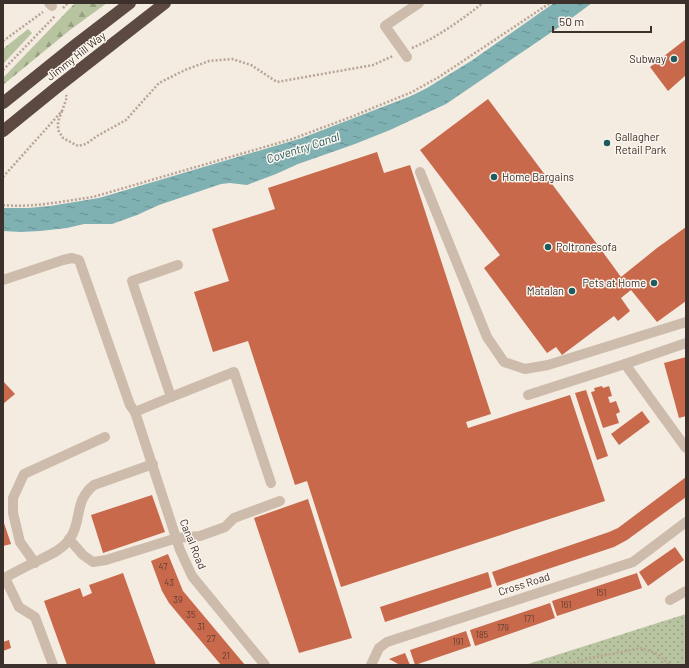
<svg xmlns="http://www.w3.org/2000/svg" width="689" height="668" viewBox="0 0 689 668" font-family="Barlow,sans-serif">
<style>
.forest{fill:url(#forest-firs)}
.park{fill:url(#park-dots)}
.water{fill:url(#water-ripples)}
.building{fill:#c8694b}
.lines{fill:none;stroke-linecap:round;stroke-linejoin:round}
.path{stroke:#b9a596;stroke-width:2.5;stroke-dasharray:2 2;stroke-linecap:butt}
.minor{stroke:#cdbbac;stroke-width:10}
.highway{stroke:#5c4a42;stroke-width:12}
.poi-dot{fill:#1f5a5e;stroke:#fbf5ee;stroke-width:1.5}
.labels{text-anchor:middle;stroke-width:3;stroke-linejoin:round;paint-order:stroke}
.number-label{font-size:9px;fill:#5e3e33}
.street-label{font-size:11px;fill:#3b302b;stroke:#fbf5ee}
.poi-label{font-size:11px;fill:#3b302b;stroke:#fbf5ee;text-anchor:end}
.water-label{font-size:12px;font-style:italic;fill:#1f5a5e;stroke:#fbf5ee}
</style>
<defs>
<pattern id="forest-firs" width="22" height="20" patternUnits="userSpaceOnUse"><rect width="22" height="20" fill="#b8c4a0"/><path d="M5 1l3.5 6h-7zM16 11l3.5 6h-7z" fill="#97a083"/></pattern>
<pattern id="park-dots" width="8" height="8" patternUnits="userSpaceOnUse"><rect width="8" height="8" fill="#b8c4a0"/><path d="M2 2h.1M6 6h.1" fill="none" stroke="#97a083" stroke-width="1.8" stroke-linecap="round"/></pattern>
<pattern id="water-ripples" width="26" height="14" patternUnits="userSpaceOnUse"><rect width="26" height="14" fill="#7fb0b2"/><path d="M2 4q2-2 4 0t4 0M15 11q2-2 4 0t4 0" fill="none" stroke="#699091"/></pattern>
</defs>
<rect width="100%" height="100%" fill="#f4ebe1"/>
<!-- forest -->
<g class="forest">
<polygon points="75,3 107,3 70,30 3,85 3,78"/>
<polygon points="28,29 32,33 3,64 3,49"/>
</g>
<!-- park -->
<polygon class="park" points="686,614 686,665 525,665"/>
<!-- water -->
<polygon class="water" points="554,3 592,3 565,23 446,104 390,130 355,144 298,164 276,174 247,185 230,183 221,184 159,205 137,215 112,224 84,224 67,228 40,231 21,232 3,231 3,208 28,208 50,206 99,198 302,138 411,96 427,88 471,61"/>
<!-- building -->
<g class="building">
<polygon points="686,39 686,75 668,91 650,67"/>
<polygon points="488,99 594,240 621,277 657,248 686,227 686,301 657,322 631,290 621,298 630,311 618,321 614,316 562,355 556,347 547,353 484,268 500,255 420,150"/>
<polygon points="377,152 384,173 410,165 491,414 466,422 468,428 570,395 605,501 341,587 307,481 295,485 248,341 213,352 194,292 229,281 212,229 275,209 268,188"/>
<polygon points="686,357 686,416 679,418 664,363"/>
<polygon points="3,381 15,394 3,404"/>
<polygon points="602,386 603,388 609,386 612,396 608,397 610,403 616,401 620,412 616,414 619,423 603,428 591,392 595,391 594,388"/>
<polygon points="586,390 608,456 597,460 575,393"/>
<polygon points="642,411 650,422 619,445 611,434"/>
<polygon points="686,477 686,497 627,540 614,547 497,586 492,572 609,532 618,528"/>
<polygon points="152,495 165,532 103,553 91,515"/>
<polygon points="308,499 352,638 299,653 254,518"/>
<polygon points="3,520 11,544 3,546"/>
<polygon points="675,547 684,560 648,586 639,572"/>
<polygon points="168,554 183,591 245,665 221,665 169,603 162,591 151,561"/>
<polygon points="488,572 492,587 385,622 380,607"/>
<polygon points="123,573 156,665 67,665 44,601 80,588 83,597 92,593 89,585"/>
<polygon points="637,573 642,588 557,616 552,601"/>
<polygon points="550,603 555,618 475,646 470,630"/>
<polygon points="466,631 471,646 415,665 410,650"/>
<polygon points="9,640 11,648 3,651 3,642"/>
<polygon points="405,653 410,665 400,665 389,659"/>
</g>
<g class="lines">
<!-- path -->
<g class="path">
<polyline points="63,8 68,3"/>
<polyline points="3,41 43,12"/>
<path d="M412 48C438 37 461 20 483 3"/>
<polyline points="3,70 55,16"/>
<polyline points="62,111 58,122 58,130 63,138 78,146 86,144 97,136 126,120 159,83 185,70 209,61 232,59 251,65 277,82 373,65 393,56"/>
<polyline points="3,177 62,111 67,97 66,95"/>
<path d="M3 205C33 208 64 201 93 197L292 139 351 117 412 92 439 77 550 3"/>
<polyline points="566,665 591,658 641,648 658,654 669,665"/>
</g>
<!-- minor -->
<g class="minor">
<polyline points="49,3 52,6"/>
<polyline points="407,57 385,26 419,3"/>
<polyline points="420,172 487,337 504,362 525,369 548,365 686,322"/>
<polyline points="3,280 63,260 72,258 79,260 130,405 135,412 180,550 192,576 265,665"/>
<polyline points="686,343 625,364 686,448"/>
<polyline points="528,395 625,364"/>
<polyline points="171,397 234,372 271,483"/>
<polyline points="135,412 171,397 132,281 178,265"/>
<polyline points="69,539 83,555 93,562 106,560 177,538 200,536 225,527 234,518 280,501"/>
<polyline points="35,563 20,542 13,513 13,498 24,474 105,437"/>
<polyline points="5,578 19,607 35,617 53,665"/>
<path d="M3 579C13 573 23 568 33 563 47 556 62 551 71 537 82 519 74 501 94 485L153 464"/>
<polyline points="670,600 686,591"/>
<polyline points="371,665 379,648 387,642 633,562 686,522"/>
</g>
<!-- highway -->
<g class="highway">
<polyline points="3,103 74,46 130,3"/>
<polyline points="3,131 56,88 165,3"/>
</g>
</g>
<!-- markers -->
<g class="poi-dot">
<circle cx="674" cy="59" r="4"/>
<circle cx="607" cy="143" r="4"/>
<circle cx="494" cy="177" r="4"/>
<circle cx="548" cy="247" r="4"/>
<circle cx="654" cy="283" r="4"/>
<circle cx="572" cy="291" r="4"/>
</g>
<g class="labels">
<!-- number labels -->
<g class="number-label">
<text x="163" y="570">47</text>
<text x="169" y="586">43</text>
<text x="601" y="596">151</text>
<text x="178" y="603">39</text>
<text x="566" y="608">161</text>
<text x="191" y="618">35</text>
<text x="529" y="622">171</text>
<text x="201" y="630">31</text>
<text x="503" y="631">179</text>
<text x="482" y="638">185</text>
<text x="211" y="642">27</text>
<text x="458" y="645">191</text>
<text x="226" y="659">21</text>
</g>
<!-- street labels -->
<g class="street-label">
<text transform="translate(76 56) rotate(-38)" y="4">Jimmy Hill Way</text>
<text transform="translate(193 544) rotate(68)" y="4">Canal Road</text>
<text transform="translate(524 584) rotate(-18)" y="4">Cross Road</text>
</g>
<!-- poi labels -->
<g class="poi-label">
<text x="666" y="63">Subway</text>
<text x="615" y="141" text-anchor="start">Gallagher<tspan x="615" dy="13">Retail Park</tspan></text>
<text x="502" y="181" text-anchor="start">Home Bargains</text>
<text x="556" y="251" text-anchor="start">Poltronesofa</text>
<text x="646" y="287">Pets at Home</text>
<text x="564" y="295">Matalan</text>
</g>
<!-- water labels -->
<g class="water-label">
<text transform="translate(303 148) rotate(-18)" y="4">Coventry Canal</text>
</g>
</g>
<!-- border -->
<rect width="689" height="668" fill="none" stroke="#3b302b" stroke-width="8"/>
<!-- scale -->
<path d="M553 26v6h98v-6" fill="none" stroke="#3b302b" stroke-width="2"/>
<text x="559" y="26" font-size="12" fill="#3b302b" stroke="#fbf5ee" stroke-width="3" paint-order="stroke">50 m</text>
</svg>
